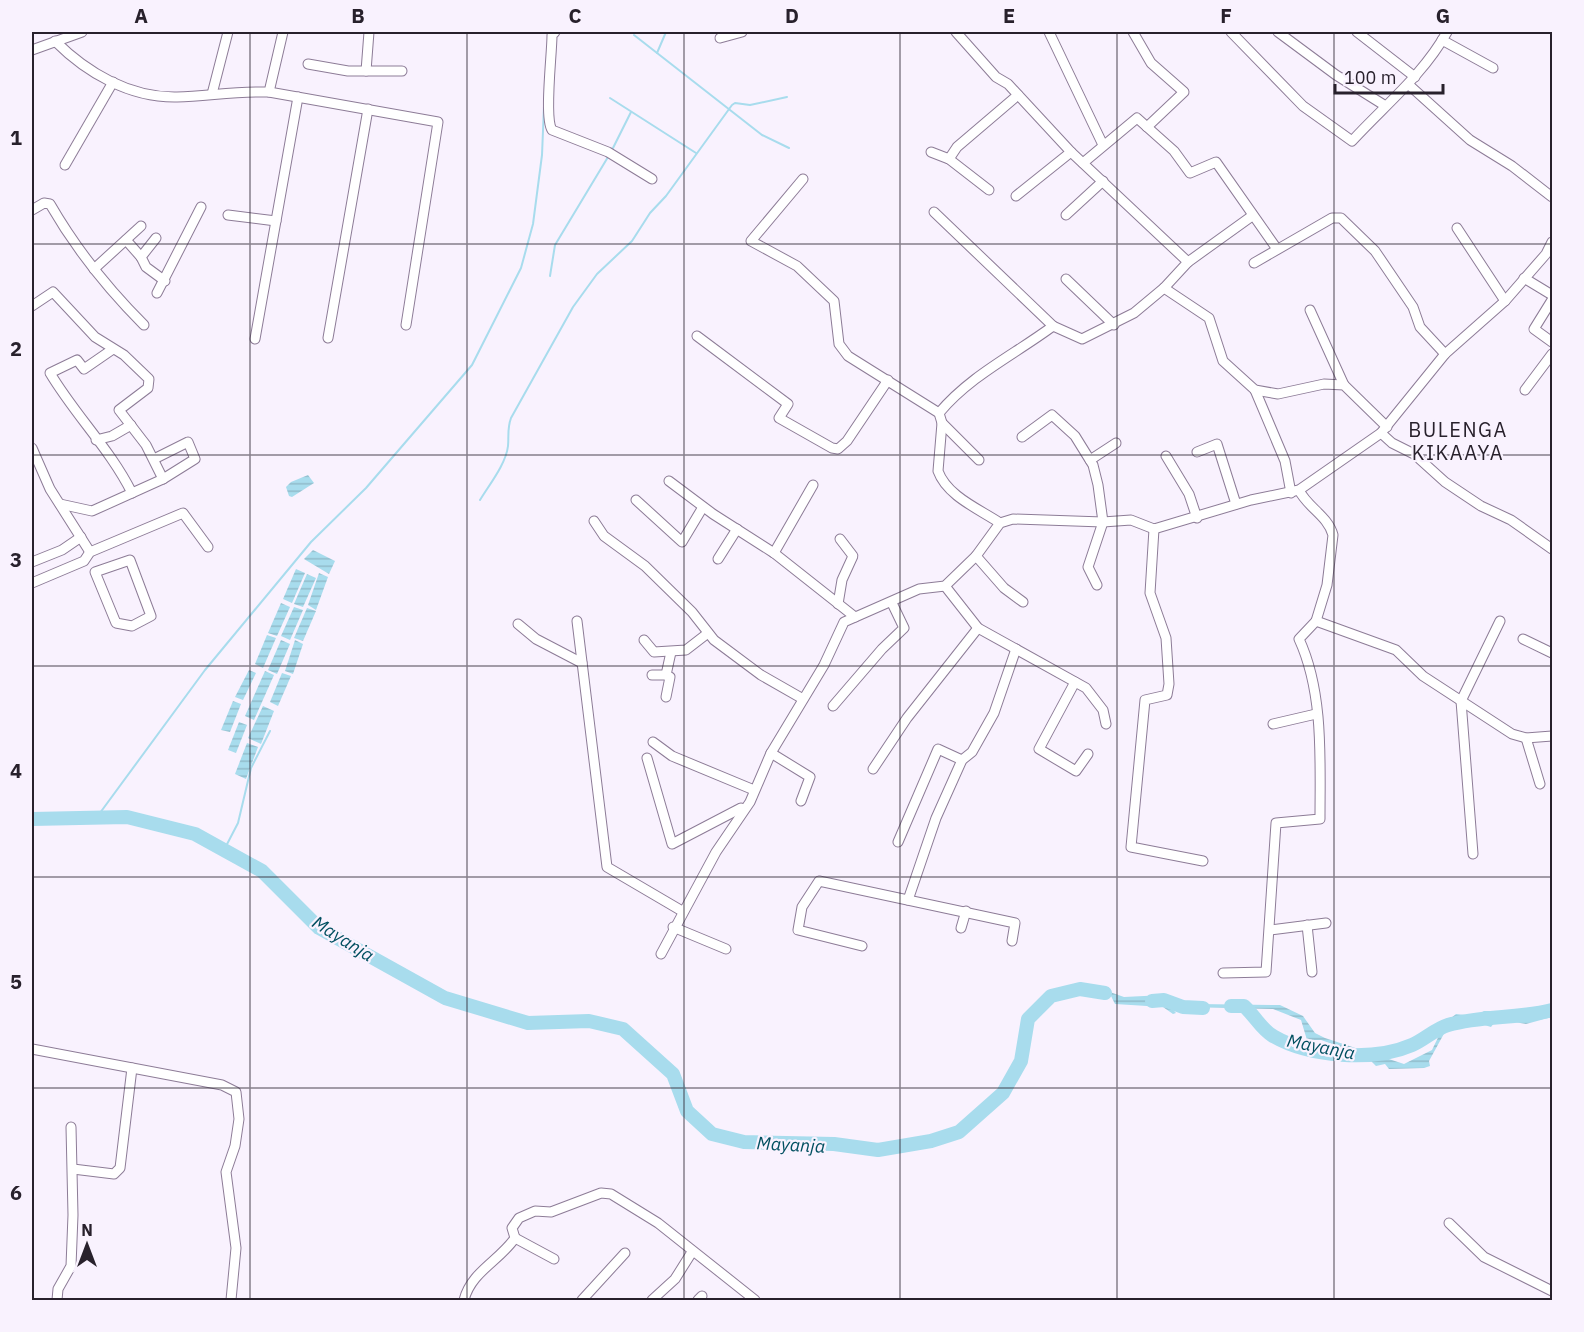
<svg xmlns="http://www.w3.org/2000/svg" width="1584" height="1332" viewBox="0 0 1584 1332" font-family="'IBM Plex Sans',sans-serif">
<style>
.water{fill:url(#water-rules)}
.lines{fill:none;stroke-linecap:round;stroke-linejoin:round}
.stream{stroke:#a8dced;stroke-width:2}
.river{stroke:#a8dced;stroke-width:14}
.minor-casing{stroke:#8d7c97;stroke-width:11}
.minor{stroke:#fff;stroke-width:9}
.grid{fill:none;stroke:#28212c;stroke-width:1.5;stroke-opacity:0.55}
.labels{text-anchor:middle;stroke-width:4.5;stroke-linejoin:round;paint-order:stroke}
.water-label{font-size:18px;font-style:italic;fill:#014f60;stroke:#f9f2fe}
.quarter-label{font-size:20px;letter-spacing:1.5px;fill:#28212c;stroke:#f9f2fe}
.neatline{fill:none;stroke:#28212c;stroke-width:2}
.grid-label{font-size:20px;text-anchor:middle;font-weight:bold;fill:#28212c}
</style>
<defs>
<pattern id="water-rules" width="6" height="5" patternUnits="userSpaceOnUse" patternTransform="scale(1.5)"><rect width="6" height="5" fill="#a8dced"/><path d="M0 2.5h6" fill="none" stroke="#91bccb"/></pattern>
</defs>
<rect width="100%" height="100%" fill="#f9f2fe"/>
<!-- water -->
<g class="water">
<polygon points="308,475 314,483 292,497 289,496 286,487 291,482"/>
<polygon points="313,550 335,561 329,574 304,559"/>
<polygon points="296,569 305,573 292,603 283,599"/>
<polygon points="319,573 328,577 316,610 308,605"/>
<polygon points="307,574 316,578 303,607 294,604"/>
<polygon points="281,603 290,607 277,636 268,633"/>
<polygon points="294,607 303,610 290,640 281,636"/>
<polygon points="307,608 316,611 303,641 294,638"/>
<polygon points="267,635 276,638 263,668 255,664"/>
<polygon points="281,640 290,644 277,674 268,670"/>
<polygon points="295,640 303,644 293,674 285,671"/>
<polygon points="249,670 256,673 243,700 235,697"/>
<polygon points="265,671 274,675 254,720 245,716"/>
<polygon points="282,673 291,676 278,706 270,702"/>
<polygon points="233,701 241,704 230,732 221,730"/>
<polygon points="263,706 274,711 261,744 248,738"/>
<polygon points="239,722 247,725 236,753 228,750"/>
<polygon points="247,743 258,747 246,779 235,774"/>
<polygon points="1088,990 1107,991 1124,997 1164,995 1197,1004 1280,1005 1303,1016 1315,1033 1325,1038 1404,1064 1432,1050 1445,1023 1456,1014 1475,1016 1484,1011 1493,1011 1508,1019 1517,1020 1530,1011 1552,1005 1552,1017 1526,1024 1497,1019 1491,1027 1478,1023 1457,1020 1446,1030 1429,1061 1430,1066 1424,1068 1389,1069 1385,1064 1376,1066 1370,1060 1338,1052 1335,1045 1321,1040 1307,1040 1301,1020 1273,1009 1186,1007 1170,1002 1168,1004 1176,1013 1173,1014 1163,1007 1115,1004 1111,996 1096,996"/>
</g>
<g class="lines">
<!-- stream -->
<g class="stream">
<polyline points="634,35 762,135 789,148"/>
<polyline points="657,53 666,32"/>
<polyline points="610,98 696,153"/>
<polyline points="611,152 631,112"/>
<polyline points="550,276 555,245 608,157"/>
<path d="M480 500C489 485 506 464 508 446 509 436 507 429 511 418L573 307 597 274 632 241 650 213 666 196 732 105 735 103 750 105 787 97"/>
<polyline points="97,817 205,670 311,542 366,488 472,365 521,268 533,224 542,155 544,106"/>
<polyline points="224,850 238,823 251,768 270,731"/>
</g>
<!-- river -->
<g class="river">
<polyline points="32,819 127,817 195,834 262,871 319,928 445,998 528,1023 589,1021 623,1029 673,1074 687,1111 712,1134 744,1142 834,1144 878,1150 931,1141 959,1132 1003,1093 1021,1061 1028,1019 1051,996 1080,989 1105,993"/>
<polyline points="1152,1001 1164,1000 1183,1007 1203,1008"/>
<path d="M1231 1006H1244C1254 1015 1262 1030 1273 1036 1309 1057 1373 1062 1412 1045 1424 1040 1435 1029 1448 1025 1483 1015 1518 1019 1552 1010"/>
</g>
<defs>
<g id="minor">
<path d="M555 32 552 35C552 55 544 118 552 130L608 152 652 179"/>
<polyline points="1049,32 1103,145"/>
<polyline points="1133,32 1151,63 1184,92 1147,127"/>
<path d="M1231 32 1303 106 1352 141C1385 105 1423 75 1447 32"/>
<polyline points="1278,32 1336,75 1384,105"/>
<polyline points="1357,32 1415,77"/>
<polyline points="720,38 742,32"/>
<polyline points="1442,40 1493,68"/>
<path d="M55 41C87 73 130 98 177 97 208 96 238 91 269 92L283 32"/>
<polyline points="32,50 82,32"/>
<polyline points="308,64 348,71 402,71"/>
<polyline points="366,71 369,32"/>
<polyline points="1409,85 1470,140 1512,166 1552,197"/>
<polyline points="269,92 438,122 406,325"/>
<polyline points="212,94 228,32"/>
<polyline points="931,152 949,159 989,190"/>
<polyline points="949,159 957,147 1018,95"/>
<polyline points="1083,163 1137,118 1174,151 1190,173 1216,162 1277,249"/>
<polyline points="65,165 113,82"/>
<path d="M803 179 751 241 797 266 834 301 839 344 848 356 939 413 942 423 938 471C947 496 979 509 1000 523"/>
<polyline points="1016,196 1071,152"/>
<path d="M32 210 44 203 50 204C76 249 108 289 144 325"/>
<polyline points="934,212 1053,326"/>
<polyline points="228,215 276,221"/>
<polyline points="1066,215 1103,181"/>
<polyline points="1457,228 1505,301"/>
<polyline points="156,238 141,257 146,267 165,281"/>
<polyline points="126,240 141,257"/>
<polyline points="1188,262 1252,216"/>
<polyline points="1254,263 1332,218 1341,218 1375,251 1413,307 1420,327 1445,354"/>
<polyline points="94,269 141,226"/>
<polyline points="1524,278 1552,295"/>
<polyline points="1066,279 1114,325"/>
<polyline points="1164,288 1209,318 1223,361 1255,390 1278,394 1324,384 1344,385 1387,427"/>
<polyline points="157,293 201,207"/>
<polyline points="1552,300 1534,329 1552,342"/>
<polyline points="32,306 53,292 95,337 124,355 149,379 148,388 119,410 146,445 163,479"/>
<polyline points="1310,310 1344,385"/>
<polyline points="697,336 788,404 779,418 832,448 838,449 847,441 888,380"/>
<polyline points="328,338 368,109"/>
<polyline points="255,339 298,97"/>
<path d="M113 349 84 369 77 360 50 373C75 415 110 449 132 493"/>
<polyline points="1255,390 1285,461 1291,493"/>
<polyline points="1525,390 1552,354"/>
<path d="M939 413C971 375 1014 355 1053 326L1082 339 1134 313 1164 288 1188 262 1071 152 1008 84 996 77 956 32"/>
<polyline points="942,423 979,460"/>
<polyline points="1381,433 1392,443 1414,454 1445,482 1481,506 1511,520 1552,549"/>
<polyline points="1022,437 1052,415 1075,436 1093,465 1098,485 1103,522 1088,567 1097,585"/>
<polyline points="96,440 112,436 131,425"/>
<polyline points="32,448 50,489 90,552"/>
<polyline points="1197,452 1217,444 1236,504"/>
<polyline points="1166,456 1189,494 1197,518"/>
<polyline points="1090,460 1116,443"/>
<polyline points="669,481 713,514 774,553 855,617"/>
<polyline points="636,500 682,542 703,507"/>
<polyline points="60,504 92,511 163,479 195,459 188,442 154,459"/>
<polyline points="594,521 604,536 645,566 692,612 714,640 761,675 803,699"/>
<polyline points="1154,529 1150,593 1166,638 1169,684 1167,695 1145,700 1131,847 1203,861"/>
<polyline points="774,553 813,485"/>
<polyline points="976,556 1004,588 1023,602"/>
<polyline points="718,559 737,529"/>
<polygon points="130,560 151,616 132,626 116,623 95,572"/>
<polyline points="32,562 62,550 81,537"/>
<polyline points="32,583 84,561 90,552 183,513 208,547"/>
<polyline points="945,586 978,628 1086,688 1103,710 1106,724"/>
<polyline points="838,604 842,580 853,556 840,539"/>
<polyline points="577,621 607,867 682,911"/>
<polyline points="1316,621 1396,650 1423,676 1512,734 1526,738 1552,736"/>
<polyline points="518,624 536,639 582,663"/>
<polyline points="1523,639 1552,653"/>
<polyline points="644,640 654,652 686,650 708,633"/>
<polyline points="652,675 666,675"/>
<polyline points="1075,682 1039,749 1076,771 1088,754"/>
<polyline points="666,697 670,677 666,675 671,652"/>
<polyline points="833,706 882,649 904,628 892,603"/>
<polyline points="1273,724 1316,714"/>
<polyline points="1526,738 1540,784"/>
<polyline points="653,742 672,756 754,790"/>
<polyline points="771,753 810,777 801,801"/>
<polyline points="647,758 672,844 741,808"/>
<polyline points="873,769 907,718 978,628"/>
<polyline points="898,842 938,749 962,760"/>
<polyline points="1473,854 1461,701 1500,621"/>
<polyline points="908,900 936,818 962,760 972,752 994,713 1016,649"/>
<polyline points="1307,925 1312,972"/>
<polyline points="673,927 726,949"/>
<polyline points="961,928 966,911"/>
<polyline points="1270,930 1326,923"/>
<polyline points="862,946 798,930 802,907 819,881 1015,923 1012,941"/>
<polyline points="661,954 716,852 750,802 771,753 824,665 844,622 919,589 945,586 976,556 1000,523 1013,519 1103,522 1131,520 1154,529 1251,500 1299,490 1381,433 1445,354 1505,301 1546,254 1552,242"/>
<path d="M1223 973 1266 972 1276 823 1320 819C1320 761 1324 693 1299 639L1316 621 1327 585 1333 535C1328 516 1307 507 1299 490"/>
<polyline points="32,1049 222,1085 236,1092 239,1119 235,1146 226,1172 236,1248 231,1300"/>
<polyline points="73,1169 114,1174 120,1168 132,1068"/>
<polyline points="1449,1223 1484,1257 1552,1291"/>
<polyline points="515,1238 512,1228 519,1218 535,1211 551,1212 601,1193 611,1194 658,1223 755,1300"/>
<polyline points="515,1238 554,1259"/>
<polyline points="57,1300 58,1289 71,1266 73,1215 71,1127"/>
<path d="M464 1300C471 1272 499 1261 515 1238"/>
<polyline points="582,1300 625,1253"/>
<polyline points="652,1300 675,1279 692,1252"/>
<polyline points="698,1300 702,1296"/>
</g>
</defs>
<!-- minor casing -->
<use href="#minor" class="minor-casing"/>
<!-- minor -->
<use href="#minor" class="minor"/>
</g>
<!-- grid -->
<path class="grid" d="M250 32V1300M467 32V1300M684 32V1300M900 32V1300M1117 32V1300M1334 32V1300M32 244H1552M32 455H1552M32 666H1552M32 877H1552M32 1088H1552"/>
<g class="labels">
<!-- water labels -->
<g class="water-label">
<text transform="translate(343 939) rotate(32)" y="6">Mayanja</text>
<text transform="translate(1321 1047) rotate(11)" y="6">Mayanja</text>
<text transform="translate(791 1145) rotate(3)" y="6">Mayanja</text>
</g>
<!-- quarter labels -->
<g class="quarter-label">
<text x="1458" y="437">BULENGA<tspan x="1458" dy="23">KIKAAYA</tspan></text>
</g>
</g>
<!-- border -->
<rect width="1584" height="1332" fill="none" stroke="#f9f2fe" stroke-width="66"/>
<!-- north arrow -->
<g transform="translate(87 1245)" stroke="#f9f2fe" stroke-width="4.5" paint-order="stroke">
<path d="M0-4.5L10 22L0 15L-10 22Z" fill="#28212c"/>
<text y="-9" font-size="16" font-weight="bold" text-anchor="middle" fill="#28212c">N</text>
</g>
<!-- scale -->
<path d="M1335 84v9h108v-9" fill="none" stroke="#28212c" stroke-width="3"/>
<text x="1344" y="84" font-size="18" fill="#28212c" stroke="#f9f2fe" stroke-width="4.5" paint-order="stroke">100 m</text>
<rect x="33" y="33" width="1518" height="1266" class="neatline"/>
<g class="grid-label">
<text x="141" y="23">A</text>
<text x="358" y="23">B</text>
<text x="575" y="23">C</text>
<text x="792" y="23">D</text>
<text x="1009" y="23">E</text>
<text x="1226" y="23">F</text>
<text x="1443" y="23">G</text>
<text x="16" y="145">1</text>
<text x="16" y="356">2</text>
<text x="16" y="567">3</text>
<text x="16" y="778">4</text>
<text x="16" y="989">5</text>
<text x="16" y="1200">6</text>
</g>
</svg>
